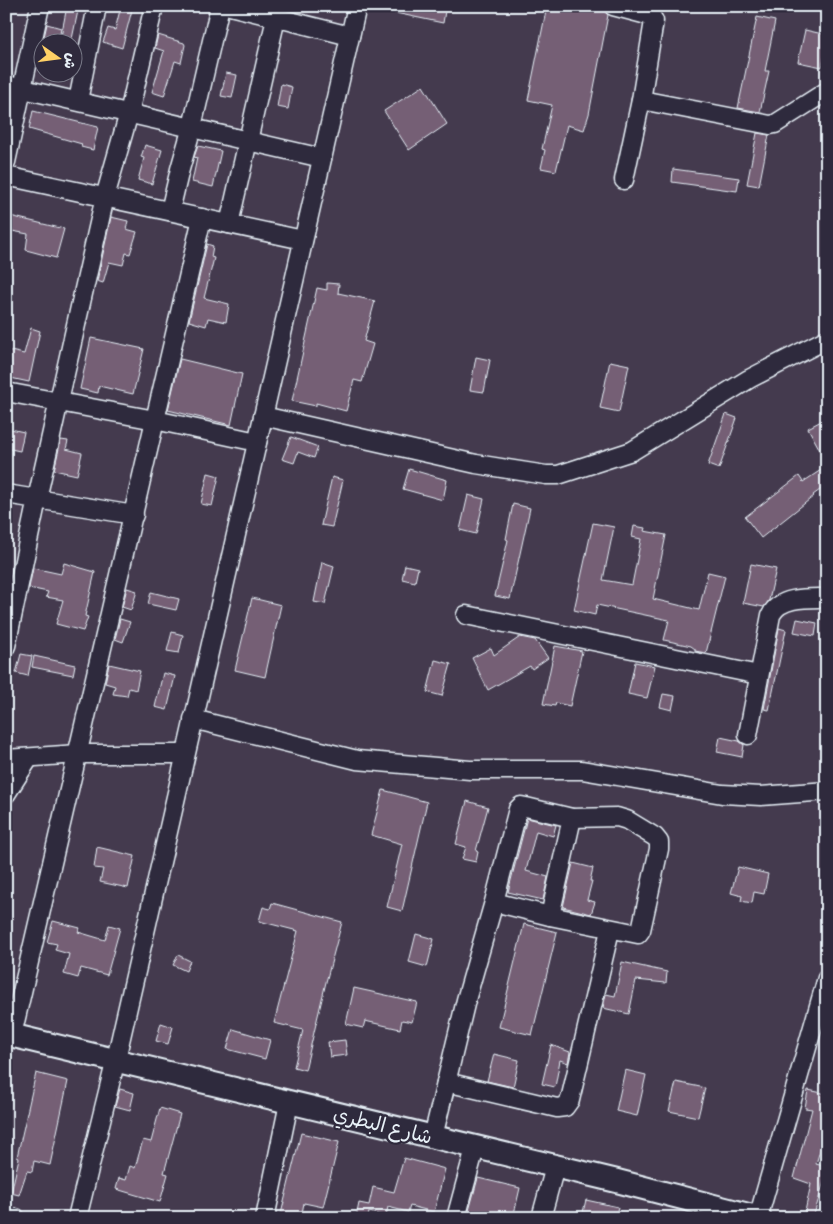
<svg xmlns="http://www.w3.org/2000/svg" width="833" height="1224" viewBox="0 0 833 1224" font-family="Dekko,'Playpen Sans Arabic',sans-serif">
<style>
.building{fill:#745e75;stroke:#e8f1f8}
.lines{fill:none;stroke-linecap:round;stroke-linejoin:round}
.minor-casing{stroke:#e8f1f8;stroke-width:21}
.major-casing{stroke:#e8f1f8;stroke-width:26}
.minor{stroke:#2f2a3d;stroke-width:18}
.major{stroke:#2f2a3d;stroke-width:22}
.labels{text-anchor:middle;stroke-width:4.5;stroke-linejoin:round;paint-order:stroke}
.street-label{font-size:20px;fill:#e8f1f8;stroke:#2f2a3d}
</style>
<rect width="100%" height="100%" fill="#443a4e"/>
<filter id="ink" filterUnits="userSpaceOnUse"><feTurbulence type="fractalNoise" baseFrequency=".02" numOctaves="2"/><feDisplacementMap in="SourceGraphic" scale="10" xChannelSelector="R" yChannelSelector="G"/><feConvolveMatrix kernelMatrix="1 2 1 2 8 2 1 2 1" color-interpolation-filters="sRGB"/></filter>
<g filter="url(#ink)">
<!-- building -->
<g class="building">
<polygon points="67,6 79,6 72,39 61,37"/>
<polygon points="121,6 133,6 122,48 103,42 108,28 115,30"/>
<polygon points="387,6 424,6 445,11 443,23 386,11"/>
<polygon points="547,6 580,6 604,11 608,15 589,114 584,130 567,125 556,171 541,168 545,150 542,149 552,105 528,100"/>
<polygon points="757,17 775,21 765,71 769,71 760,112 738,108"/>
<polygon points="47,24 61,28 59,40 44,37"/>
<polygon points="805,30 827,35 827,45 822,67 798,62"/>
<polygon points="158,35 184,43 185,45 181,63 175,61 164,96 152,92 164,51 155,48"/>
<polygon points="226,73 237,75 232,98 221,96"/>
<polygon points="281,84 292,87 288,109 277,107"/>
<polygon points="423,86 447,124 409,150 384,111"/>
<polygon points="33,111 98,127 93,150 81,147 82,144 29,129"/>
<polygon points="757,133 769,135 759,186 747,184"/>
<polygon points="145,145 162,150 152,184 138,180 144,158 141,157"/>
<polygon points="198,146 221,151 213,187 192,182 197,158 194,157"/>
<polygon points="673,169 739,178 737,191 672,182"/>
<polygon points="10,216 64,229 56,258 26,250 28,234 7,230"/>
<polygon points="111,217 128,221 126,229 137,232 130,254 126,253 123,265 109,262 103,283 97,281"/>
<polygon points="207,244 213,246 211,257 214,258 204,298 229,304 226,322 208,318 206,326 189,321"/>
<polygon points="327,283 339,284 338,293 375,301 364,341 373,344 362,382 354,380 346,411 316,403 316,406 292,401 317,288 327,290"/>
<polygon points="31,328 40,331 29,382 6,377 6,350 24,354"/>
<polygon points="91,338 144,349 133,394 99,386 98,393 80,389"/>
<polygon points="476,357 490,360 484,392 470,390"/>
<polygon points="180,359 242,374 231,425 168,410"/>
<polygon points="610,361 629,365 619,412 600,408"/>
<polygon points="726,414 737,418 719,469 708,465"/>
<polygon points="827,418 827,463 808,428"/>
<polygon points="6,428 24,432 20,451 6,448"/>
<polygon points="291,437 318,447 314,458 298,452 294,463 282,459"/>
<polygon points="61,440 68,441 66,449 82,453 77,475 54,470"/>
<polygon points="827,466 827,485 813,495 814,496 761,538 745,517 799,476 803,482"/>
<polygon points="409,469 447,480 443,500 403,489"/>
<polygon points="208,473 219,476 212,506 201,504"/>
<polygon points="332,477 343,480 332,527 321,525"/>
<polygon points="468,495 484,499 476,534 460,530"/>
<polygon points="513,504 530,508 510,599 495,596 508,540 506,539"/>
<polygon points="593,523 614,527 603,580 632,585 641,539 632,537 634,526 645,528 644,531 666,535 653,599 699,610 708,572 725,576 706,653 695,651 695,649 691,646 664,640 669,620 597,605 595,615 574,610"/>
<polygon points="322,562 334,566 325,604 314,602"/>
<polygon points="64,563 95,572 85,616 88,617 83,631 56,624 63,600 46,597 48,592 29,588 33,568 61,574"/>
<polygon points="751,564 776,569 769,600 764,607 743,603"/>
<polygon points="405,565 418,568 415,582 402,579"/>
<polygon points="127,588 137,591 131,610 122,607"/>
<polygon points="151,592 179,599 176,610 148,604"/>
<polygon points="252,598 281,605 265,677 235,670"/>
<polygon points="120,619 130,622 123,642 115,639"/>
<polygon points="797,619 817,623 815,636 794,632"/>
<polygon points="779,628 786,630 769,710 764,709"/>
<polygon points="172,632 183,635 179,653 167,651"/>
<polygon points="520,637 535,640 548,658 532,669 530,666 488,690 472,658 491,648 494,655"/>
<polygon points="555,646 582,651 570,706 556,703 555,706 543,704"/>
<polygon points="21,654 32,656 28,676 16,673"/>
<polygon points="34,656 75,665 73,675 32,667"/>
<polygon points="435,660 451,664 442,696 427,692"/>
<polygon points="635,662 655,666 647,698 628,694"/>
<polygon points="109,664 140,671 136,690 129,688 127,696 113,694 115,686 105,683"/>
<polygon points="163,673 175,676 167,710 155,707"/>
<polygon points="663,694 675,696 672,710 660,707"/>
<polygon points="720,737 739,741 744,745 742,757 717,752"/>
<polygon points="383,790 427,802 402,911 387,907 402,844 371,835"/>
<polygon points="467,801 488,807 476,851 478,852 476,862 462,859 466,847 456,844"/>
<polygon points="527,818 556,825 553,836 536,831 526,871 548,877 543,900 508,892"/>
<polygon points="97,847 135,856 128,888 100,882 103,869 94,868"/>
<polygon points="573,863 593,868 590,881 592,881 587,900 595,902 591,914 563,907"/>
<polygon points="738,867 768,874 764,894 754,892 752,903 741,901 742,896 731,893"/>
<polygon points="272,903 342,922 326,982 305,1070 294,1067 303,1030 274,1023 298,931 259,921 263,907 270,909"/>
<polygon points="53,921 80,928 78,932 105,940 109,925 120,928 107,975 81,968 78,978 64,974 69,954 55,950 57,944 47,942"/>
<polygon points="524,924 557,932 532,1035 499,1027"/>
<polygon points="416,934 434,939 427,967 409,962"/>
<polygon points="178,955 190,961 186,971 173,965"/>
<polygon points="622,962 667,972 666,983 636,980 629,1014 603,1008 606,994 615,996"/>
<polygon points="354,988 417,1002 412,1022 402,1020 400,1029 365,1021 363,1028 346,1024"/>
<polygon points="161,1023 173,1027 168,1044 156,1041"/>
<polygon points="233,1029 270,1040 265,1059 227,1049"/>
<polygon points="345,1040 347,1055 330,1057 328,1042"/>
<polygon points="551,1045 570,1052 568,1063 560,1060 555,1087 542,1084"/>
<polygon points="494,1054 519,1060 513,1087 487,1081"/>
<polygon points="625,1070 646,1075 637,1116 616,1111"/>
<polygon points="36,1073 68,1081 50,1165 34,1161 32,1172 27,1171 19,1195 11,1193 19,1158 17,1157"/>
<polygon points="676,1082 705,1088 698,1117 669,1111"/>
<polygon points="120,1089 134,1093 130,1110 115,1106"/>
<polygon points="808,1090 827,1094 827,1126 816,1164 827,1167 827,1171 813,1218 804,1216 811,1184 794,1178 812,1109 805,1108"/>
<polygon points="160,1108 180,1114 164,1173 168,1174 160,1202 116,1189 119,1178 126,1180 130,1166 135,1168 143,1140 151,1142"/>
<polygon points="301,1133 339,1142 323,1207 304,1203 301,1218 280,1218"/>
<polygon points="404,1158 445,1169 434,1212 410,1206 408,1212 388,1207 386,1216 369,1212 368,1218 356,1218 359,1203 369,1205 373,1187 394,1192"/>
<polygon points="478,1178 520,1188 513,1218 467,1218"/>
<polygon points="586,1200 618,1207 615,1218 592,1218 593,1214 583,1212"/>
</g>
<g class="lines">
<defs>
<g id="minor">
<polyline points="230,6 350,36"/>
<polyline points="613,6 651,16 654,21 641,100 624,180"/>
<polyline points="6,85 322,158"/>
<polyline points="641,100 770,125 775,124 827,91"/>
<polyline points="78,101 97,6"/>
<polyline points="6,162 40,6"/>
<polyline points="6,176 303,240"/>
<polyline points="170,211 180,169 192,127 220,6"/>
<polyline points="229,224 276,18"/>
<polyline points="6,392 155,420 257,442"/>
<polyline points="263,416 476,464 546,475 558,475 632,451 749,379 827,339"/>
<polyline points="6,494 134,515"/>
<polyline points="466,615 759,675"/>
<polyline points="6,646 37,499 82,298 105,197 129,113 154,6"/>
<polyline points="193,719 357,760 470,770 582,770 722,794 761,796 827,791"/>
<path d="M748 735 771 615C780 596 809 598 827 598"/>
<polyline points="6,759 78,754 185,754"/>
<polyline points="6,794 29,758"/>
<polyline points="550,916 572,818"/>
<polyline points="12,1035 202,218"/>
<polyline points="446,1082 557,1108 565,1107 570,1100 610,930"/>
<polyline points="433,1137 466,1000 494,902 518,809 521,806 526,807 572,818 617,817 627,820 655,837 659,842 659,849 641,930 638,934 550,916 494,902"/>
<polyline points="6,1216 16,1218"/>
<polyline points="77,1218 116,1059 357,6"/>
<polyline points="265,1218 289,1103"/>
<polyline points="456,1218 475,1148"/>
<polyline points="541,1218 555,1167"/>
<polyline points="758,1218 827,978"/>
</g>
<polyline id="major" points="6,1034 617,1181 760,1218"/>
</defs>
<!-- minor casing -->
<use href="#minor" class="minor-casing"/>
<!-- major casing -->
<use href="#major" class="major-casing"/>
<!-- minor -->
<use href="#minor" class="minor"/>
<!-- major -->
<use href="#major" class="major"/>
</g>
</g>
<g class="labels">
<!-- street labels -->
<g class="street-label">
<text transform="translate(383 1125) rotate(14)" y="7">شارع البطري</text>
</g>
</g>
<!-- margin -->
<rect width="833" height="1224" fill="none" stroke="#2f2a3d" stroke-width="25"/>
<rect x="12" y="12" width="808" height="1199" fill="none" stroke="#e8f1f8" stroke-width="2" filter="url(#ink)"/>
<!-- north arrow -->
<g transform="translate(58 58) rotate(104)"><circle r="24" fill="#2f2a3d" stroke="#797a88"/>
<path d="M0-4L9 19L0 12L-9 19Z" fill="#ffd166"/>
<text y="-8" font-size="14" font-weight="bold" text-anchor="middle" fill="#e8f1f8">ش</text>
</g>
</svg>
